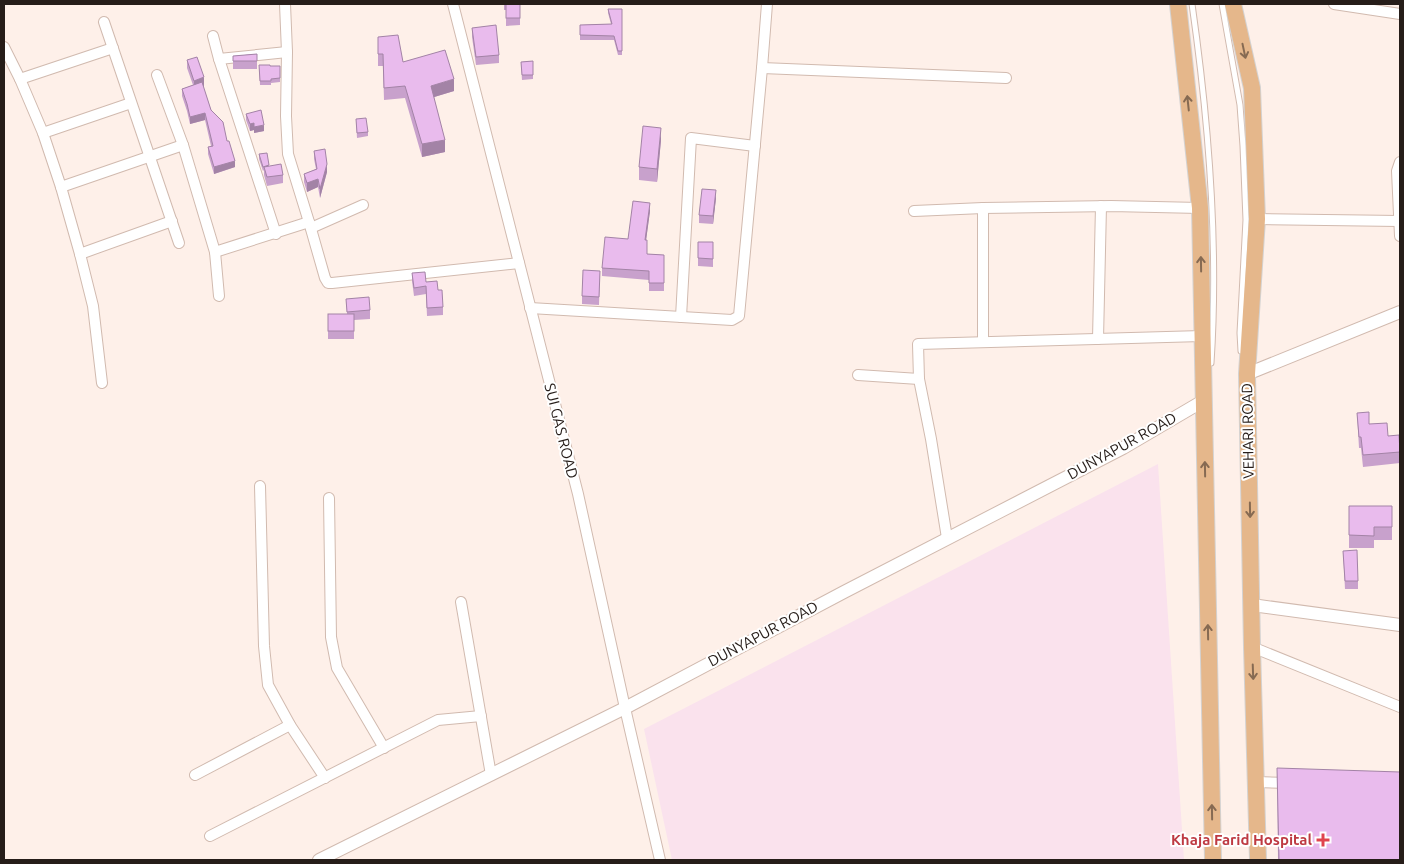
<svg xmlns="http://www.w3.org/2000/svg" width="1404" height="864" viewBox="0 0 1404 864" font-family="Ubuntu,sans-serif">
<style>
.industrial{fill:#fae2ed}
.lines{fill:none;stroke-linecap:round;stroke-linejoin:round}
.service-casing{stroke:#d1baaf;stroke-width:7}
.minor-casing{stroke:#d1baaf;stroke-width:12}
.tertiary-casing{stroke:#d1baaf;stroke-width:14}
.primary-casing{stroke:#d4d2d1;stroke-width:18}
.service{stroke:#fff;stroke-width:5}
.minor{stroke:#fff;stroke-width:10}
.tertiary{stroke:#fff;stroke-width:12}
.primary{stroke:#e5b78b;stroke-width:16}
.wall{fill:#c8a1cc}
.shaded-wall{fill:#a383a6}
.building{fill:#e9bbed;stroke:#a383a6}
.oneway{stroke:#866a52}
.health-dot{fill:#e0444e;stroke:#fff;stroke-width:2}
.labels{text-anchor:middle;stroke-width:4;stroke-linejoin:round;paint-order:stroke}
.street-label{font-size:15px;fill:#261d19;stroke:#fff}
.health-label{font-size:15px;font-weight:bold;fill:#be3a42;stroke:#fff;text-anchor:end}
</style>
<rect width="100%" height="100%" fill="#fef0e9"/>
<!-- industrial -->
<polygon class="industrial" points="1158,464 1184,860 672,860 644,729"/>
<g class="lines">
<defs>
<g id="service">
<path d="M1192 4C1209 123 1219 243 1211 363"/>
<polyline points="1222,4 1240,105 1243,146 1246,220 1240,333 1241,351"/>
</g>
<g id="minor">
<polyline points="285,4 287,52 286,116 288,154 309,222 325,278 328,283 332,283 519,263"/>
<polyline points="453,4 578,494 625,708 660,860"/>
<polyline points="1334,4 1400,14"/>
<polyline points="104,22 179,243"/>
<polyline points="213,36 219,59 276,234"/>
<polyline points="4,47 20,79 43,133 61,187 80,254 93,306 102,383"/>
<polyline points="219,59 287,52"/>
<polyline points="762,68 1006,78"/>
<polyline points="157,75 183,145 215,252 219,296"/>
<polyline points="20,79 113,48"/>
<polyline points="43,133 131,103"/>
<polyline points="1400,162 1397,171 1400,236"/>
<polyline points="61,187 183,145"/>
<polyline points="914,211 983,208 1111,206 1200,208"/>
<polyline points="1257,219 1399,221"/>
<polyline points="311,228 363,205"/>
<polyline points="215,252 309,222"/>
<polyline points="80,254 172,221"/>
<polyline points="530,308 732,320 739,316 762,68 767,4"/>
<polyline points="681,317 691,138 755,146"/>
<polyline points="1098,339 1101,206"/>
<polyline points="983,342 983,208"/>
<polyline points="858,375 919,379"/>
<polyline points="260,486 264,646 268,685 290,725 325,778"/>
<polyline points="329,498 331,637 337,668 384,748"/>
<polyline points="947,538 931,439 919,379 918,344 1202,336"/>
<polyline points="461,602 491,775"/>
<polyline points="1252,647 1400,707"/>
<polyline points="195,775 290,725"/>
<polyline points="1256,782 1290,783"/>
<polyline points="210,836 438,720 481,716"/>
</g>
<g id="tertiary">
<polyline points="1247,374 1400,312"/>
<polyline points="1252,605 1400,625"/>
<polyline points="319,860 625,708 844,592 1123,448 1203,401"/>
</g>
<g id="primary">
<polyline points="1178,4 1200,208 1213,860"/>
<polyline points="1233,4 1252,88 1257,219 1247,374 1252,647 1258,860"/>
</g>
</defs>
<!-- service casing -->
<use href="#service" class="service-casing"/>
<!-- minor casing -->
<use href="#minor" class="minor-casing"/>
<!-- tertiary casing -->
<use href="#tertiary" class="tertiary-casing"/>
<!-- primary casing -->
<use href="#primary" class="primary-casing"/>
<!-- service -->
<use href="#service" class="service"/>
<!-- minor -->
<use href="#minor" class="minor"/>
<!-- tertiary -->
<use href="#tertiary" class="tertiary"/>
<!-- primary -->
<use href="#primary" class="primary"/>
</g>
<!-- wall -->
<g class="wall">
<polygon points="504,4 520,4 520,25 506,26 506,10 504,10"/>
<polygon points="608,9 622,9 622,55 618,55 614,40 580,40 580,25 611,24 608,13"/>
<polygon points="472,28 499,55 499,63 476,65 472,37"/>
<polygon points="378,37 403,62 454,91 434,97 445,152 422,157 405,98 384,100 383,66 378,66"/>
<polygon points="257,54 257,69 233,69 233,56"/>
<polygon points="187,60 204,86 203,86 211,110 227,141 235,167 214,174 208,154 208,147 211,146 205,120 190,124 187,111 182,96 182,89 193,85 187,68"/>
<polygon points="533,61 533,79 522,80 521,62"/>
<polygon points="259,65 270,66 280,66 280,82 271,83 271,85 260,85"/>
<polygon points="246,114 264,131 254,133 254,130 250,131 246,120"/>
<polygon points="356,119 368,132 368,136 357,138"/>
<polygon points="661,140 657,182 639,180 639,167"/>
<polygon points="314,151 327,172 320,198 318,187 307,192 304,182 304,174 316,169 314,159"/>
<polygon points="259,154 269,166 283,175 283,183 267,186 264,175 264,170 263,171 259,159"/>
<polygon points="716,198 713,224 699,223 699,215"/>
<polygon points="650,211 646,240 647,254 664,255 664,291 649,291 649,280 602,276 602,268 628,239"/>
<polygon points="698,242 713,242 713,267 698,266"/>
<polygon points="600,271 599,305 582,304 582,296"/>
<polygon points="412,273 438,290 443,307 443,315 427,316 426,294 414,296 412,281"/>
<polygon points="346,299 370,310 370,319 354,320 354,339 328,339 328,314 347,314"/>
<polygon points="1357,413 1369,424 1388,436 1400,448 1400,463 1363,467 1361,448 1359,448"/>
<polygon points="1349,506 1392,506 1392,540 1374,540 1374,548 1349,548"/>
<polygon points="1343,551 1358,581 1358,589 1345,589"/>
<polygon points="1277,768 1400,860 1278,860"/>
</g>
<!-- shaded-wall -->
<g class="shaded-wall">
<polygon points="204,77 204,86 194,89 194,81"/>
<polygon points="454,79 454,91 431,98 431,86"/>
<polygon points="205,113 205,120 190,124 190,117"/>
<polygon points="254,123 254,130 250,131 250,124"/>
<polygon points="264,125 264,131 254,133 254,127"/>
<polygon points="661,128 661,140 657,182 657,169"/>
<polygon points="445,140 445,152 422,157 422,144"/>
<polygon points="235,161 235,167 214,174 214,167"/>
<polygon points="327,164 327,172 320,198 320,189"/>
<polygon points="318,179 318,187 307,192 307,183"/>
<polygon points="716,190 716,198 713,224 713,216"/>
<polygon points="650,203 650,211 645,248 645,240"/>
</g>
<!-- building -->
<g class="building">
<rect x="506" y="4" width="14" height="14"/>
<polygon points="608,9 622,9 622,51 618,51 614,36 580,35 580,25 612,24"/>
<polygon points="496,25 499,55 476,57 472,28"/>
<polygon points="398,35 403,62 445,50 454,79 431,86 445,140 422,144 405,86 384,88 383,54 378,54 378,37"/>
<polygon points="257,54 257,61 233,61 233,56"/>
<polygon points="197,57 204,77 194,81 187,60"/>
<polygon points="533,61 533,75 522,75 521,62"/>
<polygon points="259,65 270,65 270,66 280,66 280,78 271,79 271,81 260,81"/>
<polygon points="202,82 211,110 223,122 227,141 229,141 235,161 214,167 208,147 213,146 205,113 190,117 187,104 182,89"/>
<polygon points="261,110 264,125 254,127 254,123 250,124 246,114"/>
<polygon points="366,118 368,132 357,133 356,119"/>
<polygon points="643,126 661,128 657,169 639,167"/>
<polygon points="325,149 327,164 320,189 318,179 307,183 304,174 317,169 314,151"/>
<polygon points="267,153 269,165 263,167 259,154"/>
<polygon points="281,164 283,175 267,177 264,167"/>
<polygon points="702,189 716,190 713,216 699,215"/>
<polygon points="633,201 650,203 645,240 647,240 647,254 664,255 664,283 649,283 649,271 602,268 605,237 628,239"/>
<polygon points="698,242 713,242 713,259 698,258"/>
<polygon points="583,270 600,271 599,297 582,296"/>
<polygon points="425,272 426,282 437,281 438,290 442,290 443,307 427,308 426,286 414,288 412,273"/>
<polygon points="369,297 370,310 347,312 346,299"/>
<rect x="328" y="314" width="26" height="17"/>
<polygon points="1369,412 1369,424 1387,423 1388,436 1399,435 1400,452 1363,455 1361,437 1359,437 1357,413"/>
<polygon points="1349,506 1392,506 1392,527 1374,527 1374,536 1349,535"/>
<polygon points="1357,550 1358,581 1345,581 1343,551"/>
<polygon points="1277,768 1400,772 1400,860 1279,860"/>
</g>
<!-- one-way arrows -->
<defs><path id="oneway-shaft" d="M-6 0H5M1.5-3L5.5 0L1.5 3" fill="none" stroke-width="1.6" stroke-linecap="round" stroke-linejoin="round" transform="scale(1.25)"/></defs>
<g class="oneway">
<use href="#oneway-shaft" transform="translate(1244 51) rotate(78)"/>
<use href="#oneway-shaft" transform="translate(1188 103) rotate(-96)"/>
<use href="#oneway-shaft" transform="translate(1201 264) rotate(-91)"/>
<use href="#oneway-shaft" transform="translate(1205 469) rotate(-91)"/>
<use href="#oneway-shaft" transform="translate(1250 510) rotate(89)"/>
<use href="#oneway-shaft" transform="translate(1208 632) rotate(-91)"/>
<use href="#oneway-shaft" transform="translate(1253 672) rotate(88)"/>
<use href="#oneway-shaft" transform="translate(1212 812) rotate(-91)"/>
</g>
<!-- markers -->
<path class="health-dot" d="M1320.5 832.5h5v5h5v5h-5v5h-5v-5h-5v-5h5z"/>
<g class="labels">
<!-- street labels -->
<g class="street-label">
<text transform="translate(561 431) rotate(76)" y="5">SUI GAS ROAD</text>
<text transform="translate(1248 431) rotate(-91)" y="5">VEHARI ROAD</text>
<text transform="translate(1122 446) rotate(-29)" y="5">DUNYAPUR ROAD</text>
<text transform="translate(763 634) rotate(-28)" y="5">DUNYAPUR ROAD</text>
</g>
<!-- health labels -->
<g class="health-label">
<text x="1312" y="845">Khaja Farid Hospital</text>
</g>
</g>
<!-- border -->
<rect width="1404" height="864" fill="none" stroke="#261d19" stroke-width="10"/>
</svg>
